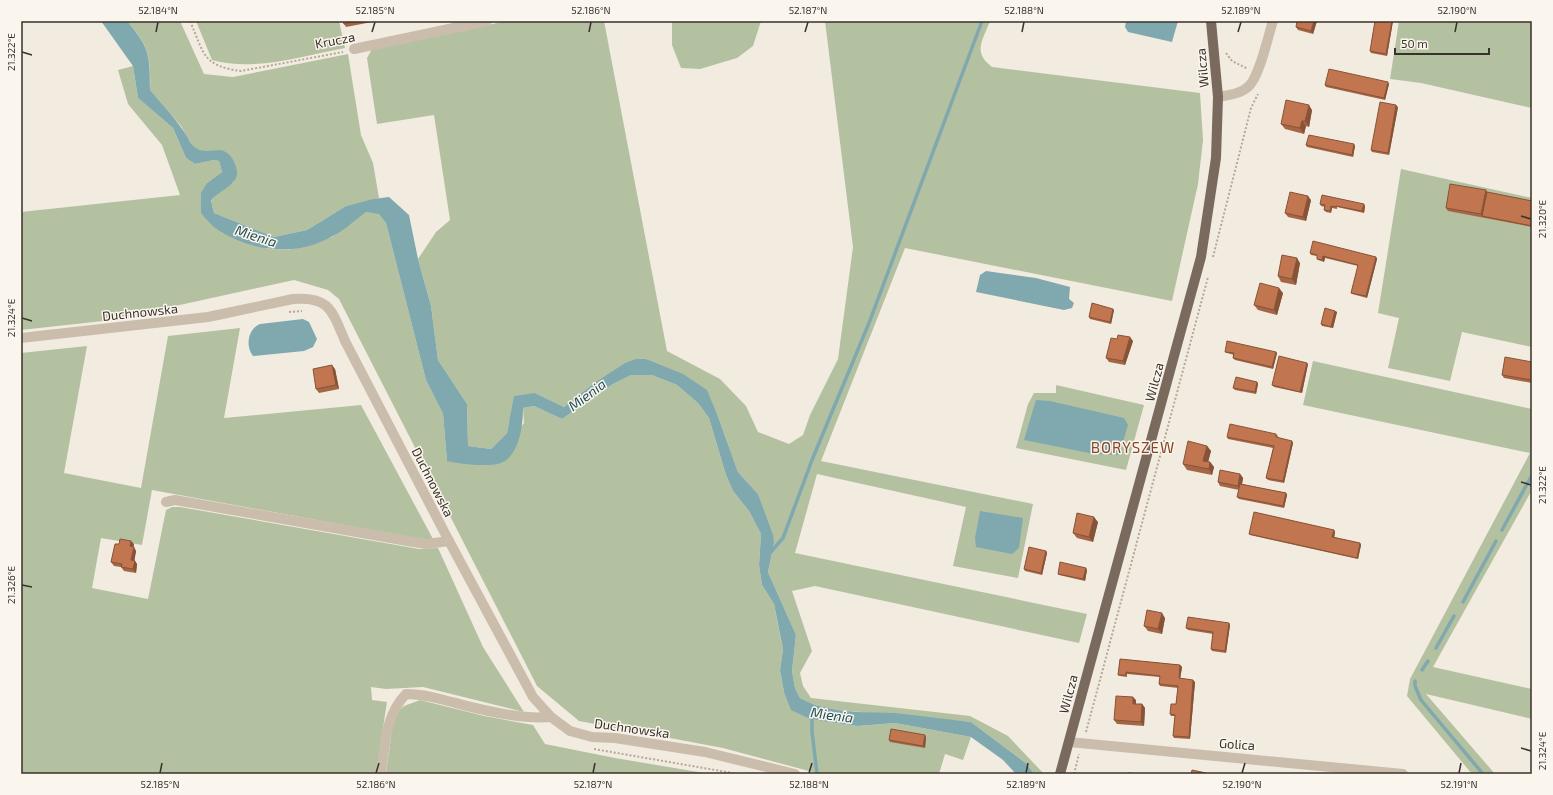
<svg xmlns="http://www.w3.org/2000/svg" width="1553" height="795" viewBox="0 0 1553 795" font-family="'Exo 2',sans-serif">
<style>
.green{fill:#b3c1a1}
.water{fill:#80a8af}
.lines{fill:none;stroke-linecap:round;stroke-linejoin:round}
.stream{stroke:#80a8af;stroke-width:3.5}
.path{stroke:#b6a797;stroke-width:2;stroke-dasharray:2 2;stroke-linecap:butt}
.minor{stroke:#cbbdac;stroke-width:10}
.major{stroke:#7a695d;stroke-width:10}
.wall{fill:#a66545}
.shaded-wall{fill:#875338}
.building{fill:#c17650;stroke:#875338}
.ticks{fill:none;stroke:#39312b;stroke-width:1.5}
.labels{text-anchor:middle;stroke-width:3;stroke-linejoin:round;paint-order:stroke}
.street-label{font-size:13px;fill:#39312b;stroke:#faf5ed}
.water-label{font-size:14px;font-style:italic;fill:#225059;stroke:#faf5ed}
.quarter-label{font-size:15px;letter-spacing:1px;fill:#854627;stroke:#faf5ed}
.neatline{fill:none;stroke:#39312b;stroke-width:1.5}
.ticks-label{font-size:10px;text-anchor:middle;fill:#39312b}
</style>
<rect width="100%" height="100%" fill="#f2ece0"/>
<!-- green -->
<g class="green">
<path d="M127 21H180L204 74 233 77 348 54 361 135 373 163 379 198 346 206 307 230 274 237 214 213 211 202 215 195 234 182 221 150 206 152 194 148 181 126 150 90C151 57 149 46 127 21Z"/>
<path d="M196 21H339L345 48C302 56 255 72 212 60Z"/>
<path d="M507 21H604L667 351 720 379 746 406 758 432 789 444 803 435 810 415 838 359 853 247 825 21H990C983 40 972 52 992 67L1200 93 1203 140 1198 184 1172 301 905 248 821 461 1033 504 1018 578 953 566 966 507 817 474 795 553 1087 614 1079 643 815 586 792 591 812 651 800 673 803 686 811 698 970 716 1008 736 1044 774H1034L1027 764 971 722 838 710 815 705 800 698 795 688 792 671 796 635 768 572 774 543 758 494 738 472 716 411 707 391 646 359 593 384 564 407 535 393 509 422 507 433 491 449 468 446 467 404 438 360 431 306 418 259 436 232 450 220 434 115 377 124 367 58 372 49Z"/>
<polygon points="672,21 761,21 753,46 737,58 700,69 681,68 672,45"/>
<polygon points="1399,21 1532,21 1532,108 1421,83 1390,79"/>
<polygon points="133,66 138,98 173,128 186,158 195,164 214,160 219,161 222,172 207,183 201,213 268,249 289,250 332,237 366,212 379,213 386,223 426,380 443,414 447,461 493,464 524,423 523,408 534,406 562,419 613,384 631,375 652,375 677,385 698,403 709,418 726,475 733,491 749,511 761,534 759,565 762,585 774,604 778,625 783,649 780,670 784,692 829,722 858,726 895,723 971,737 963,760 945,754 939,774 820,774 723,748 579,721 537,686 339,299 328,290 294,280 166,308 167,314 21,330 21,212 180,195 162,145 128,104 118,70"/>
<polygon points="1401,169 1532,198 1532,347 1462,332 1450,381 1388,368 1399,318 1378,313"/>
<polygon points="240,328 224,418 361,405 433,539 426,540 152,490 142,545 101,538 92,588 148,599 166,510 172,507 180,507 419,549 438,548 483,647 524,712 423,687 386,689 371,687 372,700 387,702 376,774 21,774 21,353 87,346 64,473 141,488 168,336"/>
<polygon points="1313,361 1532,409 1532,490 1433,667 1532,689 1532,719 1426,694 1495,774 1472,774 1407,696 1410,679 1530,453 1303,405"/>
<polygon points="1056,385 1144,405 1126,470 1016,448 1028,404 1034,393 1056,393"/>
<polygon points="420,700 484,716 533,725 545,744 615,758 710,774 386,774 394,715 404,706"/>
</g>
<!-- water -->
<g class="water">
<path d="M101 21H127C150 48 150 56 150 90 163 105 176 119 187 136 189 140 192 146 196 148 204 153 211 150 220 150 230 151 237 164 237 173 237 186 217 191 211 201L214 213 274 237 307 230 346 206 373 199 389 197 409 215 418 259 431 306 438 360 467 404 468 446 491 449 507 433 514 396 535 393 564 407 593 384 625 363 636 359H646L683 374 707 390 716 411 738 472 758 494 773 535 774 543 768 572 796 635 792 671 795 688 800 698 815 705 838 710 857 712 895 713 971 722 1027 764 1034 774H1016L1003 760 971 737 895 723 858 726 829 722 808 718 791 710 784 692 780 670 783 649 774 604 762 585 759 565 761 534 749 511 733 491 726 475 709 418 698 403 677 385 652 375H631L613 384 562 419 534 406 523 408C523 424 520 453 503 462 492 468 459 464 447 461L443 414 426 380 386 223 379 214 366 212C355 220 344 231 331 237 295 257 253 252 218 230 212 226 206 219 201 213V193L207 183 222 172 219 161 214 160 195 164 186 158 173 128 138 98 133 66Z"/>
<polygon points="1126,21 1178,21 1172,42 1128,32 1125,27"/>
<polygon points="986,271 1036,278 1070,287 1069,299 1074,303 1072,308 1064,310 976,292 980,275"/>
<path d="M303 319 309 322 317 339 313 347 304 351 253 356C245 346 248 329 260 324Z"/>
<polygon points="1036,400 1050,401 1124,418 1128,425 1119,455 1094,454 1024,440"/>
<polygon points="980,511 1023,518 1019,548 1012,554 976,547 975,538"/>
</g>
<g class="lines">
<!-- stream -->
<g class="stream">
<polyline points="1502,530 1532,475"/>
<polyline points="769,554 783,538 812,460 869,323 982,21"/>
<polyline points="1463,602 1496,541"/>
<polyline points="1436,648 1454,616"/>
<polyline points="1422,670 1428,661"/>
<polyline points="1415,681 1415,686 1421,700 1483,774"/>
<polyline points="812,715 812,731 817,774"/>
</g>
<!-- path -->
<g class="path">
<path d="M190 21C204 53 202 66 241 71L343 52"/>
<polyline points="1226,53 1232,61 1248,69"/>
<polyline points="1213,257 1251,108 1258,94"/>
<polyline points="289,312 302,311"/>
<polyline points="1086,732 1208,277"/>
<polyline points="594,749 738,774"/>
<polyline points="1074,774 1079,754"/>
</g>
<!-- minor -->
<g class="minor">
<polyline points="354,49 487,21"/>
<path d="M1218 97C1229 95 1241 94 1249 86 1260 75 1268 36 1273 21"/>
<path d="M21 338 208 317 293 299C330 296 332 311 345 341L449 541 533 697 551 717 570 731 592 737 615 738 705 752 795 774"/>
<polyline points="166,502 175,500 413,542 427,544 449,541"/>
<polyline points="1069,742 1403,774"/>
<path d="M381 774C385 746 385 715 406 694 433 694 457 705 484 710 506 715 528 719 551 717"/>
</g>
<!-- major -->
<polyline class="major" points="1060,774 1201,257 1216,158 1218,97 1211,21"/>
</g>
<!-- wall -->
<g class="wall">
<polygon points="343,21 377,21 346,27 344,24"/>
<polygon points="1317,21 1313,34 1298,30 1296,27"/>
<polygon points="1375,21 1393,21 1387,56 1371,53 1370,51"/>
<polygon points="1389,84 1385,100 1326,87 1325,85"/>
<polygon points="1398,107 1389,155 1372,152 1371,150"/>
<polygon points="1312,110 1309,127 1306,126 1304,134 1285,129 1281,124"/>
<polygon points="1306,145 1355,146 1353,157 1307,147"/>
<polygon points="1486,190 1487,192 1532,201 1532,227 1448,211 1446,208"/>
<polygon points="1311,200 1306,221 1288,217 1285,213"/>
<polygon points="1320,204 1365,206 1364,213 1337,207 1337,209 1332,208 1331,213 1326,212 1324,210 1325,207 1321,206"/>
<polygon points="1310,253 1376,257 1377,259 1367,298 1352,294 1351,293 1358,266 1325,258 1324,262 1318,260 1317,259 1317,256 1311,255"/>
<polygon points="1300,263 1296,285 1281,282 1278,276"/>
<polygon points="1283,293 1277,315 1258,310 1254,305"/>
<polygon points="1114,310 1111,324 1090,319 1089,317"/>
<polygon points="1335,311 1337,312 1333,328 1322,326 1321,324"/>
<polygon points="1117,339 1133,341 1125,365 1109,362 1106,358"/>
<polygon points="1225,352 1276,352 1277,353 1273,369 1235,360 1233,358 1234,355 1227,353"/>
<polygon points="1532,362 1532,383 1504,378 1502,375"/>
<polygon points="1308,364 1302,393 1274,387 1272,385"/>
<polygon points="335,369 339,389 319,393 316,389"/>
<polygon points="1257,382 1258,384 1256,394 1235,390 1233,388"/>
<polygon points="1276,434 1278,436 1277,438 1292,441 1293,443 1284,483 1268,480 1266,478 1273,448 1228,439 1227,437"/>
<polygon points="1207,446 1211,451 1208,462 1210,462 1214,467 1212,475 1187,470 1183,464"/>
<polygon points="1240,474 1243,478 1242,484 1286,493 1287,495 1284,508 1239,499 1237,497 1239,490 1220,486 1218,482"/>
<polygon points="1098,522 1093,542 1077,538 1073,533"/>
<polygon points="1334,530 1335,532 1334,537 1360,543 1361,545 1358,559 1250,535 1249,534"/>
<polygon points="119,544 134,544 133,547 136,551 134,560 137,564 136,573 124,571 121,567 114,566 111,562"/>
<polygon points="1046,551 1047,553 1042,575 1025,571 1024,569"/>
<polygon points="1087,570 1085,581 1059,575 1058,574"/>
<polygon points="1165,618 1162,634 1148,631 1144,626"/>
<polygon points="1229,623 1230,625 1226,653 1212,651 1211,649 1213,634 1188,630 1186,628"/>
<polygon points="1120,659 1180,665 1182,667 1180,678 1195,682 1190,739 1174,738 1173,736 1175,716 1171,716 1170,714 1176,704 1178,688 1160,686 1159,684 1160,677 1127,674 1127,677 1120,676 1118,675"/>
<polygon points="1136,700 1136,704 1142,704 1145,708 1144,726 1117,724 1114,720"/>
<polygon points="926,737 925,748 890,742 889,740"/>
</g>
<!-- shaded-wall -->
<g class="shaded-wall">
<polygon points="1314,21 1317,21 1313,34 1311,31"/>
<polygon points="1392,21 1393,21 1387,56 1386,54"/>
<polygon points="21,49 22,61 21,63"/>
<polygon points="1388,82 1389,84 1385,100 1384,98"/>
<polygon points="1309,105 1312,110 1309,127 1305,121"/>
<polygon points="1396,105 1398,107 1389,155 1388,153"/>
<polygon points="1302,121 1306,126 1304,134 1300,128"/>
<polygon points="1354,144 1355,146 1353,157 1352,155"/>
<polygon points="1486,190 1488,194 1482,216 1481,214"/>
<polygon points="1308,196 1311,200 1306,221 1303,217"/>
<polygon points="1364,204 1365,206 1364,213 1362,211"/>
<polygon points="1331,206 1332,208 1331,213 1330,211"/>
<polygon points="1323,256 1325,258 1324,262 1322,260"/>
<polygon points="1376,257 1377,259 1367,298 1366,296"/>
<polygon points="1297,258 1300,263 1296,285 1292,279"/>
<polygon points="1279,288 1283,293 1277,315 1274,310"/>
<polygon points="1113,309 1114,310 1111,324 1110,322"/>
<polygon points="1335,311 1337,312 1333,328 1331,327"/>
<polygon points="1130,337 1133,341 1125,365 1123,361"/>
<polygon points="1276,352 1277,353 1273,369 1272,367"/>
<polygon points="1307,363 1308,364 1302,393 1300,392"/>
<polygon points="332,365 335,369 339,389 336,385"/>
<polygon points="1257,382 1258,384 1256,394 1255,392"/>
<polygon points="1292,441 1293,443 1284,483 1283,481"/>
<polygon points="1207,446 1211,451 1207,466 1203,461"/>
<polygon points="1210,462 1214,467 1212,475 1209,469"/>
<polygon points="1240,474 1243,478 1241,490 1238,486"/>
<polygon points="1286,493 1287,495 1284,508 1283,506"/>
<polygon points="1094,517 1098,522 1093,542 1089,537"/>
<polygon points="1334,530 1335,532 1334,539 1332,537"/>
<polygon points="131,541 134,544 133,550 130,546"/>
<polygon points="1360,543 1361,545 1358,559 1357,558"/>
<polygon points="134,547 136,551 134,564 131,560"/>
<polygon points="1046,551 1047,553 1042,575 1041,573"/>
<polygon points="135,561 137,564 136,573 133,569"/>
<polygon points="1086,568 1087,570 1085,581 1083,579"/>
<polygon points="1162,613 1165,618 1162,634 1158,629"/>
<polygon points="1229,623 1230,625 1226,653 1225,651"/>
<polygon points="1180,665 1182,667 1180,680 1179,678"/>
<polygon points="1193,680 1195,682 1190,739 1189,737"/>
<polygon points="1133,697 1136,700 1135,707 1133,704"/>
<polygon points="1142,704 1145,708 1144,726 1141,722"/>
<polygon points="925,735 926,737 925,748 923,746"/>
</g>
<!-- building -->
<g class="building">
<polygon points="343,21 357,21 344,24"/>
<polygon points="1297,21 1314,21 1311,31 1296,27"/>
<polygon points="1375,21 1392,21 1386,54 1370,51"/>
<polygon points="1329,69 1388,82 1384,98 1325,85"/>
<polygon points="1286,100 1309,105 1305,121 1302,121 1300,128 1281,124"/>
<polygon points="1380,102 1396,105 1388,153 1371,150"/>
<polygon points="1309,135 1354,144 1352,155 1306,145"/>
<polygon points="1450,184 1486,190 1481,214 1446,208"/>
<polygon points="1290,192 1308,196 1303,217 1285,213"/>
<polygon points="1487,192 1532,201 1532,226 1482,216"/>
<polygon points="1322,195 1364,204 1362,211 1336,206 1335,207 1331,206 1330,211 1324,210 1325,205 1320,204"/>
<polygon points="1313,241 1376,257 1366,296 1351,293 1358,265 1323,256 1322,260 1317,259 1317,255 1310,253"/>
<polygon points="1282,255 1297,258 1292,279 1278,276"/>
<polygon points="1260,283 1279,288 1274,310 1254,305"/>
<polygon points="1092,303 1113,309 1110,322 1089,317"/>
<polygon points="1325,308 1335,311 1331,327 1321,324"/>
<polygon points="1118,335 1130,337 1123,361 1106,358 1111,338 1117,339"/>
<polygon points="1227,341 1276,352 1272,367 1233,358 1234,353 1225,352"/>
<polygon points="1279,356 1307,363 1300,392 1272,385"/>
<polygon points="1505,357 1532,362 1532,380 1502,375"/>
<polygon points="332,365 336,385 316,389 313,369"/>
<polygon points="1236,377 1257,382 1255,392 1233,388"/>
<polygon points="1230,424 1276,434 1276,437 1292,441 1283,481 1266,478 1274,446 1227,437"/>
<polygon points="1188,441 1207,446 1203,461 1210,462 1209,469 1183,464"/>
<polygon points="1220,470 1240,474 1238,486 1218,482"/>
<polygon points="1240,484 1286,493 1283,506 1237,497"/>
<polygon points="1254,512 1334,530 1332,537 1360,543 1357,558 1249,534"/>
<polygon points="1077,513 1094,517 1089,537 1073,533"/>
<polygon points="120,539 131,541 130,546 134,547 131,560 135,561 133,569 121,567 122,564 111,562 115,544 119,544"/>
<polygon points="1029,547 1046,551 1041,573 1024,569"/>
<polygon points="1060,562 1086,568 1083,579 1058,574"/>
<polygon points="1147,610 1162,613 1158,629 1144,626"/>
<polygon points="1188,617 1229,623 1225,651 1211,649 1213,632 1186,628"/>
<polygon points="1120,659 1180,665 1179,678 1193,680 1189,737 1173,736 1175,715 1170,714 1171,704 1176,704 1178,686 1159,684 1160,676 1126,672 1126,675 1118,675"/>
<polygon points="1116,696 1133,697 1133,704 1142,704 1141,722 1114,720"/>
<polygon points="891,729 925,735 923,746 889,740"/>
<polygon points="1192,770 1206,773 1206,774 1191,774"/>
<polygon points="1128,773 1139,774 1128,774"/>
</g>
<!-- ticks -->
<path class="ticks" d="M156 32 158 22M372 32 375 22M589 32 591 22M805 32 808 22M1022 32 1024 22M1238 32 1241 22M1455 32 1457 22M22 52 32 55M1521 216 1531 219M22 318 32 321M1521 482 1531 485M22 585 32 587M1521 748 1531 751M160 773 162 763M376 773 379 763M593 773 595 763M809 773 812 763M1026 773 1028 763M1242 773 1245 763M1459 773 1461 763"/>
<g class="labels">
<!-- street labels -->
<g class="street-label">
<text transform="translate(335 40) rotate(-11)" y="5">Krucza</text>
<text transform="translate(1202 68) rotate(-95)" y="5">Wilcza</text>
<text transform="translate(140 312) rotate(-6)" y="5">Duchnowska</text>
<text transform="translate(1154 382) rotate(-75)" y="5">Wilcza</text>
<text transform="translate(433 482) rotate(63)" y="5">Duchnowska</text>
<text transform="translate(1068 694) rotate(-75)" y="5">Wilcza</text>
<text transform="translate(632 728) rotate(8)" y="5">Duchnowska</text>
<text transform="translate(1237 744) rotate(4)" y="5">Golica</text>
</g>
<!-- water labels -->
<g class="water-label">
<text transform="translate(256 236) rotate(18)" y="5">Mienia</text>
<text transform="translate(587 395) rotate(-37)" y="5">Mienia</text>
<text transform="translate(832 715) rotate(8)" y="5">Mienia</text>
</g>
<!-- quarter labels -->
<g class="quarter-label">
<text x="1133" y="453">BORYSZEW</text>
</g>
</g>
<!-- border -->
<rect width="1553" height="795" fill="none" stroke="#faf5ed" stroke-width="44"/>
<!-- scale -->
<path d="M1395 48v6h94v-6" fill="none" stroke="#39312b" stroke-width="2"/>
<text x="1401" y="48" font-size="12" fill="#39312b" stroke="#faf5ed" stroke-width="3" paint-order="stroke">50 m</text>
<rect x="22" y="22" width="1509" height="751" class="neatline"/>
<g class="ticks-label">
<text x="158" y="14">52.184°N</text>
<text x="375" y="14">52.185°N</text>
<text x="591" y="14">52.186°N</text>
<text x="808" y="14">52.187°N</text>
<text x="1024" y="14">52.188°N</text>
<text x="1241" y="14">52.189°N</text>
<text x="1457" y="14">52.190°N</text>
<text transform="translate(11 52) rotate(-90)" y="4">21.322°E</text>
<text transform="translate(1542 219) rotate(-90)" y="4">21.320°E</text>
<text transform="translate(11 318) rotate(-90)" y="4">21.324°E</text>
<text transform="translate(1542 485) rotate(-90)" y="4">21.322°E</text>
<text transform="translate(11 585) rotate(-90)" y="4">21.326°E</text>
<text transform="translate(1542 751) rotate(-90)" y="4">21.324°E</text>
<text x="160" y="788">52.185°N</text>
<text x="376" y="788">52.186°N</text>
<text x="593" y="788">52.187°N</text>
<text x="809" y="788">52.188°N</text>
<text x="1026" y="788">52.189°N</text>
<text x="1242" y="788">52.190°N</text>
<text x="1459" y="788">52.191°N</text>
</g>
</svg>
